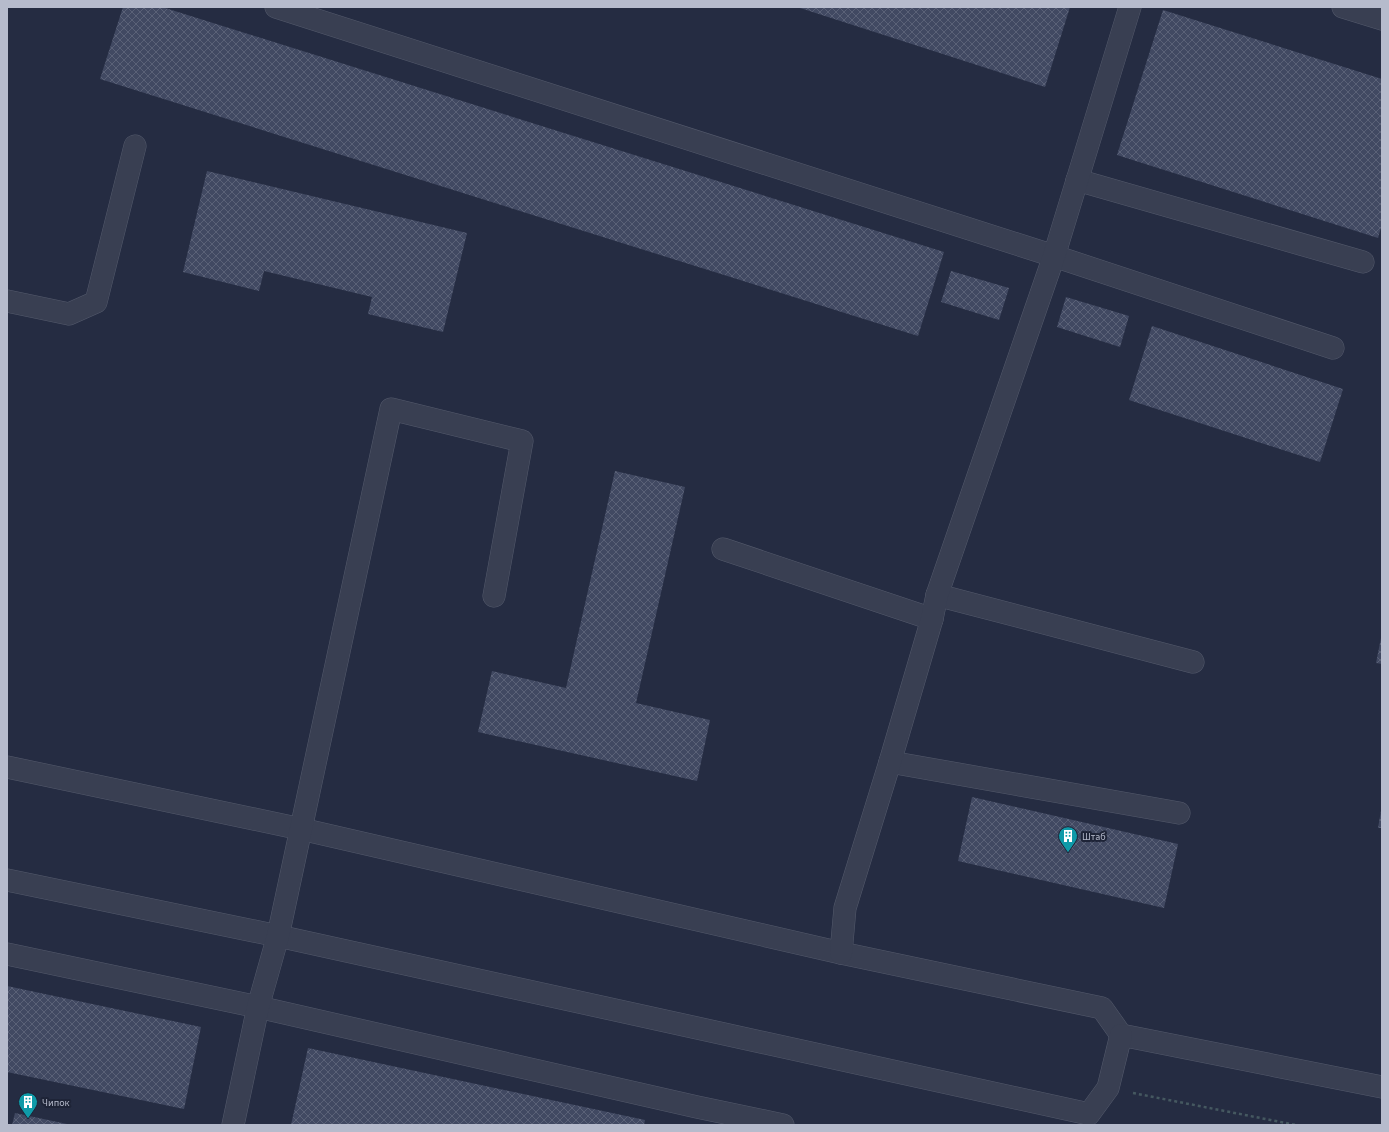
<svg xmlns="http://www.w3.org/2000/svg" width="1389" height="1132" viewBox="0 0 1389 1132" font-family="'Source Sans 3',sans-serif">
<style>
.building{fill:url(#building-cross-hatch)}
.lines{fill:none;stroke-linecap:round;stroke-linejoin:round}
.minor-casing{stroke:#545a6c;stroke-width:23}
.path{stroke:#455860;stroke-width:2.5;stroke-dasharray:3 3;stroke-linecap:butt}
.minor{stroke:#393f52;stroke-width:22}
.labels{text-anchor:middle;stroke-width:4;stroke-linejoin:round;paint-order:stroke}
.poi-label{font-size:10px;fill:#b6bbcc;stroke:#1e2437;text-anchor:start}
</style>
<defs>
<pattern id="building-cross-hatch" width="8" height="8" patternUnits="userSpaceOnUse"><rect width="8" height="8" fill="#414962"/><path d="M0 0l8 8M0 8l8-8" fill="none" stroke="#5a6177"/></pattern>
</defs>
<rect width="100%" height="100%" fill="#252c42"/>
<!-- building -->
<g class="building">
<polygon points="123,7 162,7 944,252 918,336 100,79"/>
<polygon points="797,7 1070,7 1045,87"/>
<polygon points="1163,10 1382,79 1382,224 1378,238 1117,155"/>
<polygon points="207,171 467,233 443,332 368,314 372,297 264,271 259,291 183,272"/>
<polygon points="951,271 1009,288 999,320 941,302"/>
<polygon points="1066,297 1129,316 1120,347 1057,327"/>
<polygon points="1152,326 1343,389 1320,462 1129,400"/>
<polygon points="615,471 685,487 636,703 710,720 697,781 478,732 492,671 566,688"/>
<polygon points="1381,638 1382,638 1382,664 1376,663"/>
<polygon points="972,797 1178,844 1164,908 958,861"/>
<polygon points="1381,811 1382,812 1382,828 1378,828"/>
<polygon points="7,986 201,1027 184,1109 7,1072"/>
<polygon points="308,1048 645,1120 644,1125 291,1125"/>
<polygon points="15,1113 67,1124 67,1125 12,1125"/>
</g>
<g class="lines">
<defs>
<g id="minor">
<polyline points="276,7 1054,256 1333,348"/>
<polyline points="1343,7 1382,19"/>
<polyline points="1077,180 1363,262"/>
<polyline points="7,301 69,314 96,302 135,146"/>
<polyline points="723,549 932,619"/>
<polyline points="937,595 1193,662"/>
<polyline points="890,762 1179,813"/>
<polyline points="7,767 301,829 841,953 1102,1008 1121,1035 1382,1087"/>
<polyline points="7,880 278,936 1089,1114 1108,1088 1121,1035"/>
<polyline points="841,953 845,908 890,762 932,619 937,595 1054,256 1130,7"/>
<polyline points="7,954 258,1007 697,1107 783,1125"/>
<polyline points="233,1125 258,1007 278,936 391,409 522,441 494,596"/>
</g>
</defs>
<!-- minor casing -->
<use href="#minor" class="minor-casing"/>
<!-- path -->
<polyline class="path" points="1133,1093 1296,1125"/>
<!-- minor -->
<use href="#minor" class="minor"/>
</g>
<!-- icons -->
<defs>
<symbol id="building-pin" viewBox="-11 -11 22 30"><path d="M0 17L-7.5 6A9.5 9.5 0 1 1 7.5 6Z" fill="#0f9aa8" stroke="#1e2437"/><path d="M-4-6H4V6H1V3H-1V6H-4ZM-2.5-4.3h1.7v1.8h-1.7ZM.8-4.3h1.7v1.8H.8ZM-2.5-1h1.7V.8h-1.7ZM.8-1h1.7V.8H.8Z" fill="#fff"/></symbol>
</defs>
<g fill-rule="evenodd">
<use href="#building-pin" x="1057" y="825" width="22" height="30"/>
<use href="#building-pin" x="17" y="1091" width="22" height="30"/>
</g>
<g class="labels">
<!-- poi labels -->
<g class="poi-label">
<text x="1082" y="840">Штаб</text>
<text x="42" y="1106">Чипок</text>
</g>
</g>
<!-- border -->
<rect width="1389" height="1132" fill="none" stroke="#b6bbcc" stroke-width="16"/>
</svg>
